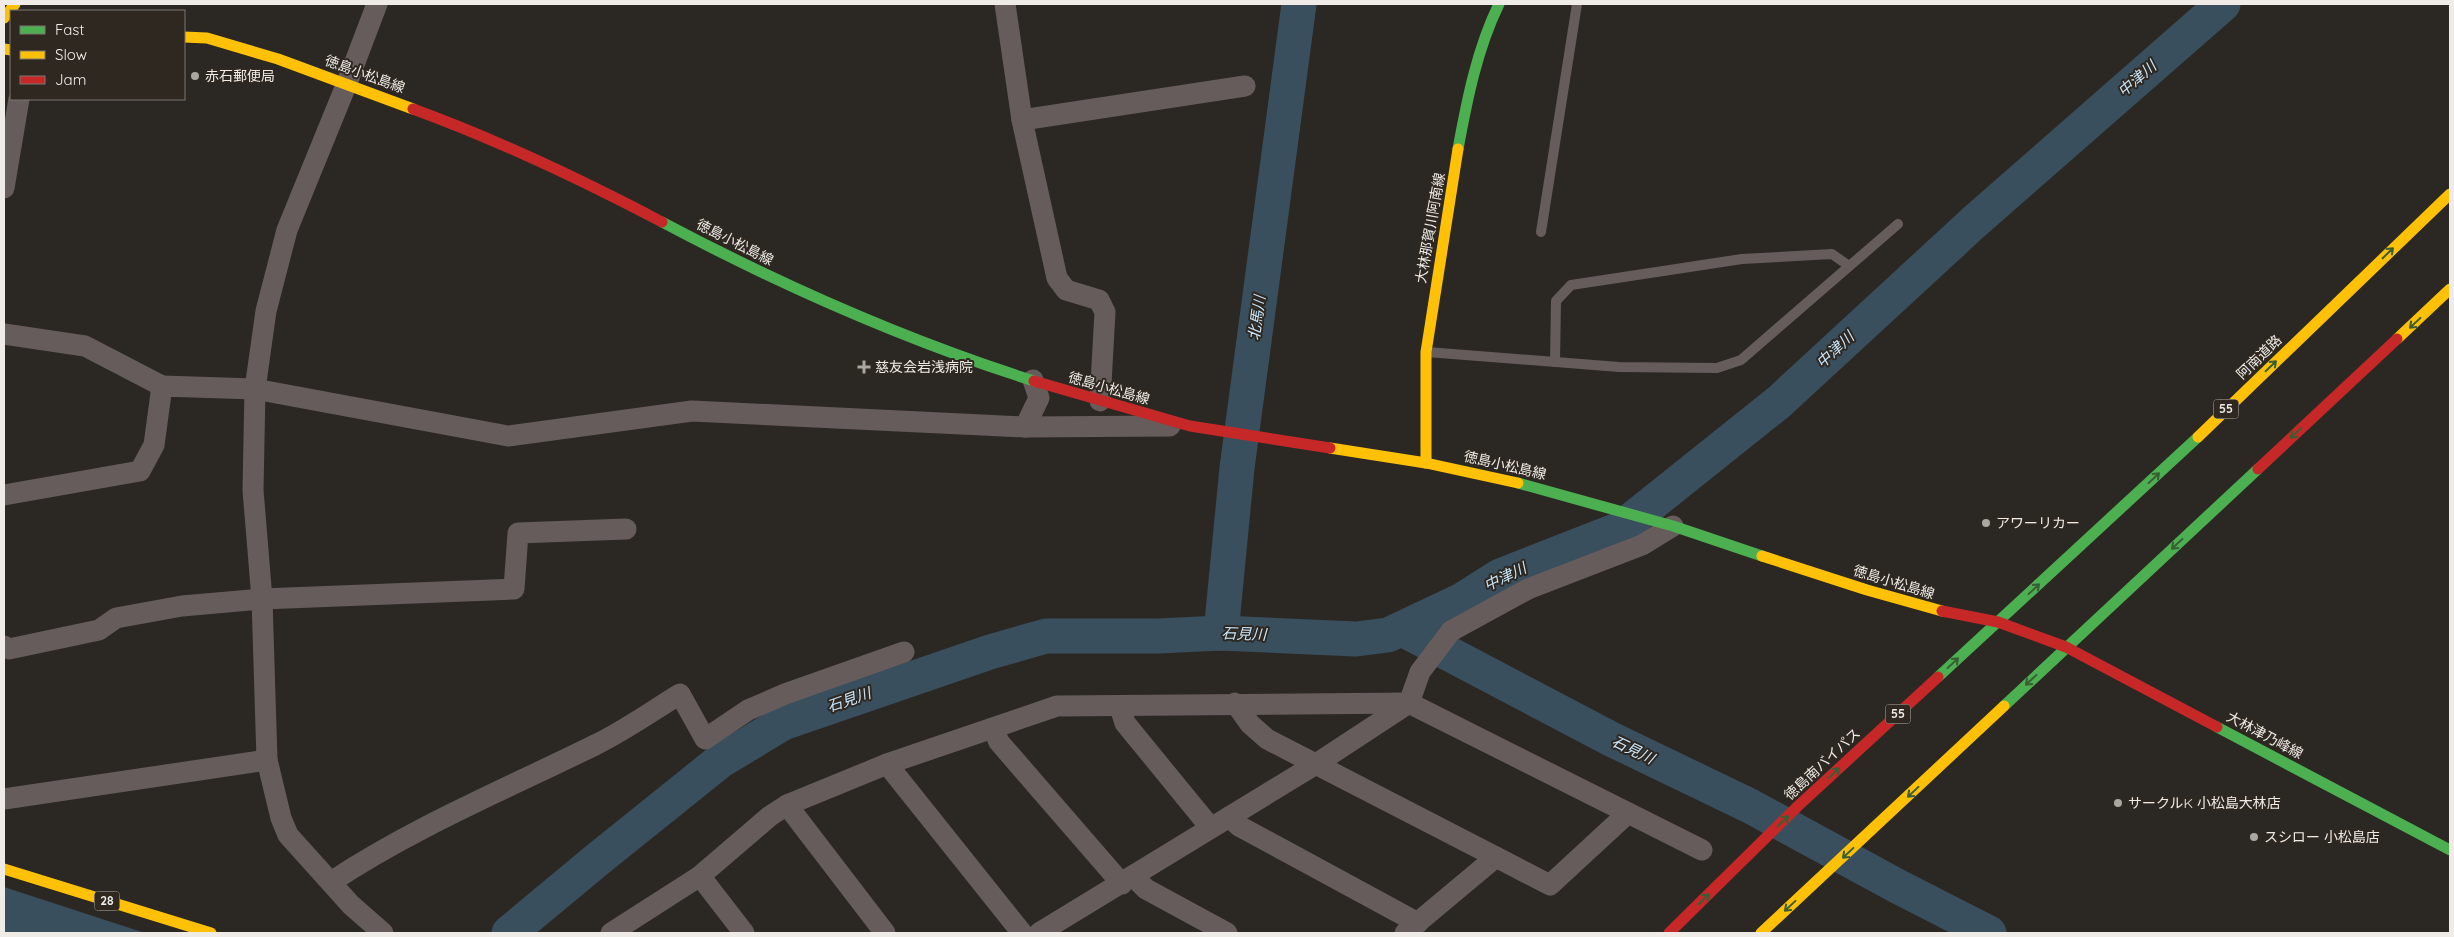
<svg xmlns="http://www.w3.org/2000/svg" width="2454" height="937" viewBox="0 0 2454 937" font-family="Quicksand,'Noto Sans JP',sans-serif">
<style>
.water{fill:#394f5e}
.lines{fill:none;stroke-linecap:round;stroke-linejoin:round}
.river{stroke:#394f5e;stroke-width:35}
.lane{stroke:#665c5b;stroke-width:10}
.street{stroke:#665c5b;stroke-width:21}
.fast{stroke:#4caf50;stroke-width:11}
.slow{stroke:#ffc107;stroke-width:11}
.jam{stroke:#c62828;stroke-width:11}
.oneway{stroke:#3a5e34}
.poi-dot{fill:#aaa7a2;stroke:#2e2821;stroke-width:2}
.labels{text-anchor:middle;stroke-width:4;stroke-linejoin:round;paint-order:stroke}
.shield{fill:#2e2821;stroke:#b5b0ab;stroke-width:1}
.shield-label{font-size:12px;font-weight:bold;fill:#efebe6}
.street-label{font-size:14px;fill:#efebe6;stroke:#2e2821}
.poi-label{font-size:14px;fill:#efebe6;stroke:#2e2821;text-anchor:start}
.water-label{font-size:15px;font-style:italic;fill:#c9e7fc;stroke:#2e2821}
</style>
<rect width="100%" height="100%" fill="#2b2824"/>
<!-- water -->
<polygon class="water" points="4,887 145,933 4,933"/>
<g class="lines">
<!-- river -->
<g class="river">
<polyline points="1406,631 1611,739 1750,806 1897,886 1989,933"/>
<polyline points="1221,633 1237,468 1299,4"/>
<polyline points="509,933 598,859 720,761 783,723 990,652 1046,636 1158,636 1221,633 1356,639 1388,635 1462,600 1500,576 1620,529 1779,402 1973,223 2223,4"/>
</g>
<!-- lane -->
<g class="lane">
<polyline points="1541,232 1577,4"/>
<polyline points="1427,352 1619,367 1717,368 1741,360 1898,224"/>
<polyline points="1555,362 1556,301 1571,285 1742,259 1832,254 1849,266"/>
</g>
<!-- street -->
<g class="street">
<polyline points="377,4 347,83 287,230 266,311 255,389 253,490 262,599 267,760 281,818 288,835 351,905 383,933"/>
<polyline points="1005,4 1022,120 1057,278 1066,290 1099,300 1105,312 1100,401"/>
<polyline points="1022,120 1245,86"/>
<polyline points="4,188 19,99"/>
<polyline points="4,334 85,346 162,386"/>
<polyline points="1025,427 1039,398 1033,380"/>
<polyline points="4,495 140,471 154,445 162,386 255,389 508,436 692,411 1025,427 1170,426"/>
<polyline points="4,646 9,649 99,630 116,618 182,606 262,599 514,589 518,533 626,529"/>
<polyline points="1235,703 1250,724 1267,739 1496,857 1405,933"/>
<polyline points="1120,707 1125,723 1210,827"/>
<polyline points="993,728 999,742 1122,884"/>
<polyline points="887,764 1022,933"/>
<polyline points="4,799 267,760"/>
<polyline points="787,805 885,933"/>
<polyline points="1229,817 1239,826 1418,923"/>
<polyline points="1496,857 1550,885 1628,813"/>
<polyline points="1133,876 1146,889 1227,933"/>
<path d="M331 882C414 827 506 789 595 745 624 731 652 711 680 694L705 739 748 710 785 694 904 652"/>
<polyline points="611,933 700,876"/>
<polyline points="744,933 700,876 770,816 787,805 887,764 1057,706 1409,703 1702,850"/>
<polyline points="1039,933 1316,764 1409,703 1420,672 1451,631 1528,589 1642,545 1673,526"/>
</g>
<!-- fast -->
<g class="fast">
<path d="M1458 149C1467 100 1477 49 1499 4"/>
<path d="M662 222C781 285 905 340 1034 381"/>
<polyline points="1518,483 1673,526 1762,556"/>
<polyline points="1938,677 2198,437"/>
<polyline points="2004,706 2258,469"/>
<polyline points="2217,727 2450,850"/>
</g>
<!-- slow -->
<g class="slow">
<polyline points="4,18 15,4"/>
<polyline points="184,37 207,38 278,59 413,109"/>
<polyline points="4,49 11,50"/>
<polyline points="2397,339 2450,289"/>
<polyline points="2198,437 2450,194"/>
<polyline points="1330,448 1426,463 1518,483"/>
<polyline points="1426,463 1426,352 1458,149"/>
<polyline points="1762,556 1867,590 1942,611"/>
<polyline points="4,869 211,933"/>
<polyline points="1761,933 2004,706"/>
</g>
<!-- jam -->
<g class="jam">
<path d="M413 109C498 140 582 180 662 222"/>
<polyline points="1034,381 1190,426 1330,448"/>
<polyline points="2258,469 2397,339"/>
<polyline points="1942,611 1998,622 2066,647 2217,727"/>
<polyline points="1669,933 1798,806 1938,677"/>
</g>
</g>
<!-- one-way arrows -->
<defs><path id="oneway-shaft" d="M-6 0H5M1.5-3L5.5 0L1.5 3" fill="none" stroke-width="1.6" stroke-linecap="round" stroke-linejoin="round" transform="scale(1.25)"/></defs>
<g class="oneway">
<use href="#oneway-shaft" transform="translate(2388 253) rotate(-44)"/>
<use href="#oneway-shaft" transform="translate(2415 323) rotate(137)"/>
<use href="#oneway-shaft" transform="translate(2271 366) rotate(-44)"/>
<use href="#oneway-shaft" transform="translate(2296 433) rotate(137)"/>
<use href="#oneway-shaft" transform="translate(2154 478) rotate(-43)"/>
<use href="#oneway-shaft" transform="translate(2177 544) rotate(137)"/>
<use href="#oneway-shaft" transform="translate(2034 589) rotate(-43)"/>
<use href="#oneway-shaft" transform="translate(1953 663) rotate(-43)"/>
<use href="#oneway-shaft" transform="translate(2031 680) rotate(137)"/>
<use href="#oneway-shaft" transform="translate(1834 773) rotate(-43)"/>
<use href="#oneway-shaft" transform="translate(1913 792) rotate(137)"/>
<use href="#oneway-shaft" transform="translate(1783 821) rotate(-44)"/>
<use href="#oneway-shaft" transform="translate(1848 853) rotate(137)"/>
<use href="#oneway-shaft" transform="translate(1704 899) rotate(-45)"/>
<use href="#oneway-shaft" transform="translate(1790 906) rotate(137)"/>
</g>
<!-- markers -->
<g class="poi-dot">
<circle cx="195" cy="76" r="5"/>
<path d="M861.5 359.5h5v5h5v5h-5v5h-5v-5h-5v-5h5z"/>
<circle cx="1986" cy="523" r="5"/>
<circle cx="2118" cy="803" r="5"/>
<circle cx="2254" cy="837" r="5"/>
</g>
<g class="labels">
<!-- shield labels -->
<g class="shield">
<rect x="2213.5" y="399.5" width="25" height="19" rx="4"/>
<rect x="1885.5" y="704.5" width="25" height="19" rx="4"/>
<rect x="94.5" y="891.5" width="25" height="19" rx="4"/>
</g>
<g class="shield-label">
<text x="2226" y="413">55</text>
<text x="1898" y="718">55</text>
<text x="107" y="905">28</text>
</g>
<!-- street labels -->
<g class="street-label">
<text transform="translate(365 74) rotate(20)" y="5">徳島小松島線</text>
<text transform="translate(1430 228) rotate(-80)" y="5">大林那賀川阿南線</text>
<text transform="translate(735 242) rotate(27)" y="5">徳島小松島線</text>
<text transform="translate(2259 357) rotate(-44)" y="5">阿南道路</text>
<text transform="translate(1109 388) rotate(16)" y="5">徳島小松島線</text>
<text transform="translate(1505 465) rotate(13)" y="5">徳島小松島線</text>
<text transform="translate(1894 582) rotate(17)" y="5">徳島小松島線</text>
<text transform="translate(2265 735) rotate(28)" y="5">大林津乃峰線</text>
<text transform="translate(1822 764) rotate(-43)" y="5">徳島南バイパス</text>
</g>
<!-- poi labels -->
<g class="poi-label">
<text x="205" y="81">赤石郵便局</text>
<text x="875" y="372">慈友会岩浅病院</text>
<text x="1996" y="528">アワーリカー</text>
<text x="2128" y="808">サークルK 小松島大林店</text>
<text x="2264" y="842">スシロー 小松島店</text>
</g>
<!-- water labels -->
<g class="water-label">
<text transform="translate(2137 79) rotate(-41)" y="5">中津川</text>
<text transform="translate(1257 318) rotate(-82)" y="5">北馬川</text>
<text transform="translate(1835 350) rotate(-43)" y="5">中津川</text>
<text transform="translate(1505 577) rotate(-26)" y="5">中津川</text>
<text transform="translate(1244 634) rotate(2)" y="5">石見川</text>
<text transform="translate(849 700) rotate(-19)" y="5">石見川</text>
<text transform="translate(1633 750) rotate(26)" y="5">石見川</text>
</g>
</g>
<!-- border -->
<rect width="2454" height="937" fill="none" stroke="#efebe6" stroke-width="10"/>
<!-- legend -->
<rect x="10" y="10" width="175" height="90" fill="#2e2821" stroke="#7b7670"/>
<rect x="20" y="26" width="25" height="8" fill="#4caf50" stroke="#7b7670"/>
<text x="55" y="35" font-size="15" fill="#efebe6">Fast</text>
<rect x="20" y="51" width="25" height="8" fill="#ffc107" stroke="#7b7670"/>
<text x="55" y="60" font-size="15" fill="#efebe6">Slow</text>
<rect x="20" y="76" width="25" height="8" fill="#c62828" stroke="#7b7670"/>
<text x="55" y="85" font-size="15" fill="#efebe6">Jam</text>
</svg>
